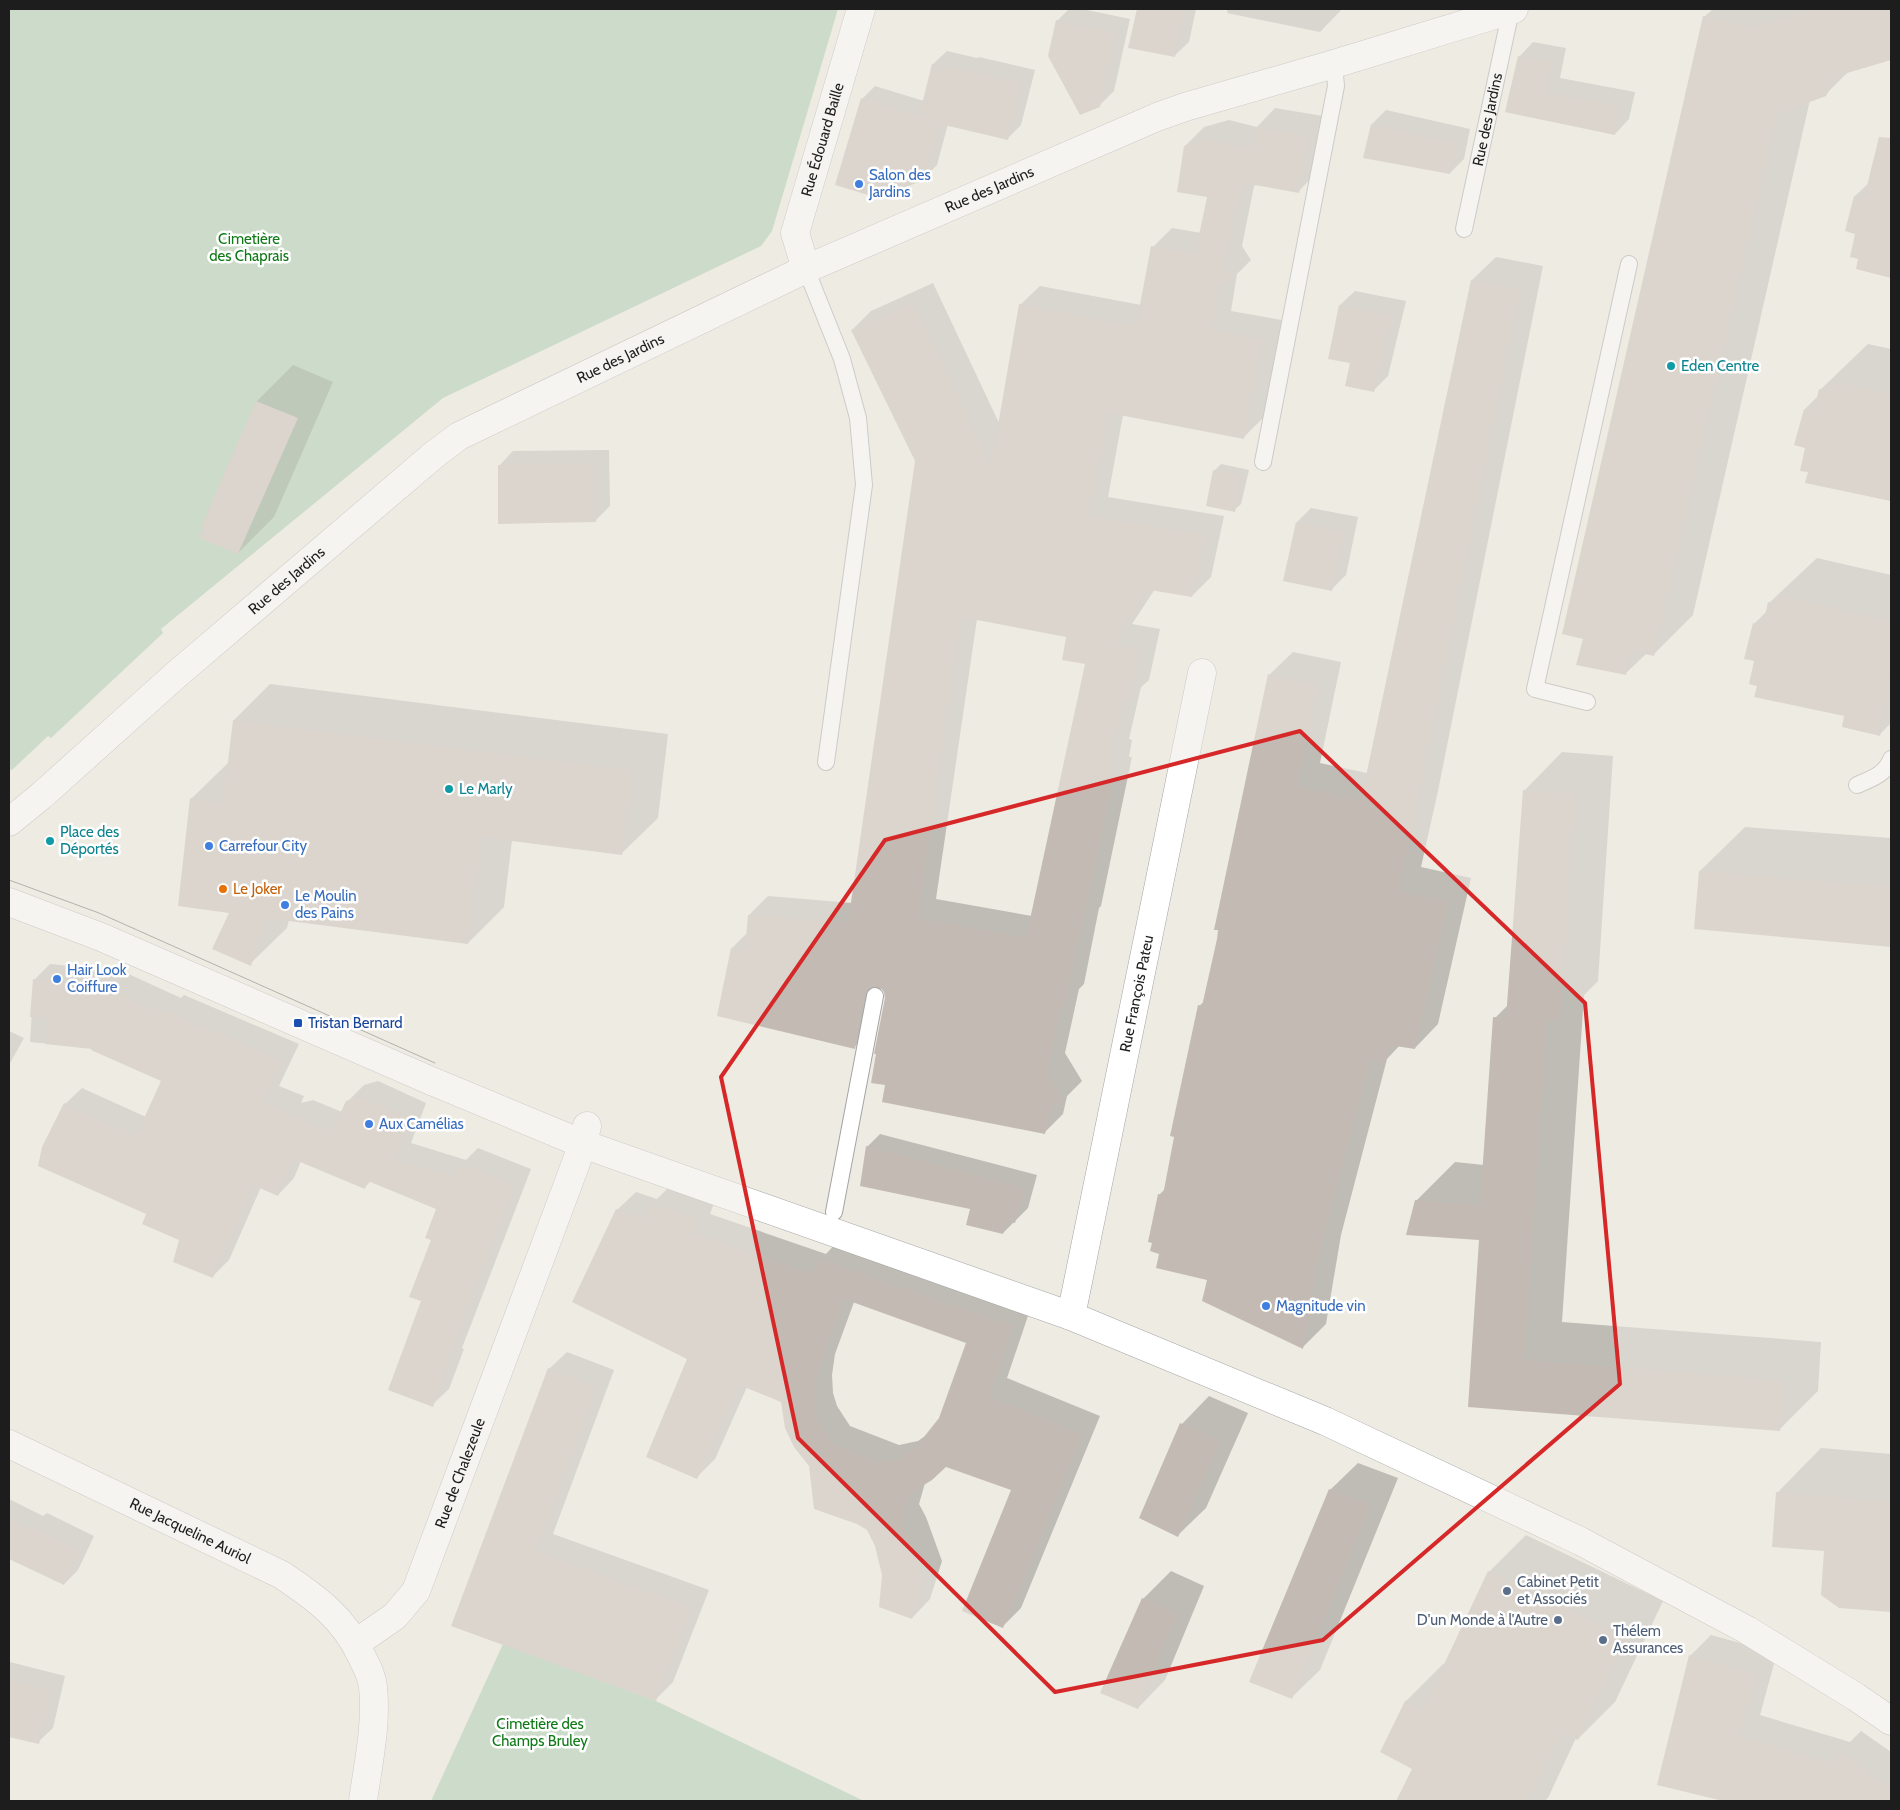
<svg xmlns="http://www.w3.org/2000/svg" width="1900" height="1810" viewBox="0 0 1900 1810" font-family="Cabin,sans-serif">
<style>
.cemetery{fill:#a5c7aa}
.shadow{fill:#0003;fill-rule:evenodd}
.building{fill:#c3bab3;fill-rule:evenodd}
.lines{fill:none;stroke-linecap:round;stroke-linejoin:round}
.service-casing{stroke:#a4a4a4;stroke-width:18}
.minor-casing{stroke:#a4a4a4;stroke-width:29}
.tertiary-casing{stroke:#a4a4a4;stroke-width:29}
.service{stroke:#fff;stroke-width:16}
.minor{stroke:#fff;stroke-width:28}
.tertiary{stroke:#fff;stroke-width:28}
.tram{stroke:#6b6b6b;stroke-width:1}
.marked{fill:none;stroke:#d62828;stroke-width:4;stroke-linejoin:round}
.shop-dot{fill:#3f7fe0;stroke:#fff;stroke-width:2}
.culture-dot{fill:#0f9aa8;stroke:#fff;stroke-width:2}
.food-dot{fill:#e8710a;stroke:#fff;stroke-width:2}
.transit-dot{fill:#1a4fb4;stroke:#fff;stroke-width:2}
.service-dot{fill:#5c6f8a;stroke:#fff;stroke-width:2}
.labels{text-anchor:middle;stroke-width:5;stroke-linejoin:round;paint-order:stroke}
.street-label{font-size:15px;fill:#1d1d1d;stroke:#fff}
.shop-label{font-size:15px;fill:#366cbe;stroke:#fff;text-anchor:start}
.park-label{font-size:15px;fill:#0e7915;stroke:#fff}
.culture-label{font-size:15px;fill:#0d838f;stroke:#fff;text-anchor:start}
.food-label{font-size:15px;fill:#c56008;stroke:#fff;text-anchor:start}
.transit-label{font-size:15px;fill:#164399;stroke:#fff;text-anchor:start}
.service-label{font-size:15px;fill:#4e5e75;stroke:#fff;text-anchor:start}
</style>
<rect width="100%" height="100%" fill="#eeebe3"/>
<!-- cemetery -->
<g class="cemetery">
<polygon points="9,9 838,9 772,231 761,246 443,398 161,629 163,633 51,738 48,736 12,770 9,769"/>
<polygon points="503,1644 656,1701 864,1801 431,1801"/>
</g>
<!-- shadow -->
<g class="shadow">
<polygon points="1069,9 1082,9 1130,19 1114,91 1099,106 1057,21"/>
<polygon points="1138,9 1196,9 1189,42 1174,56 1129,47"/>
<polygon points="1228,9 1342,9 1320,32 1227,13"/>
<polygon points="1713,9 1891,9 1891,59 1849,71 1825,95 1810,100 1693,615 1654,654 1647,653 1625,674 1584,638 1704,17"/>
<polygon points="1533,42 1566,48 1560,78 1635,92 1629,119 1615,134 1506,112 1519,57"/>
<polygon points="947,51 977,58 979,57 1035,70 1021,125 1008,138 948,124 937,165 923,179 862,99 875,86 924,101 933,64"/>
<path d="M1275 108 1329 117 1317 172 1298 192 1257 184 1254 186 1242 246 1251 260 1237 274 1231 311 1282 320 1263 418 1244 437 1123 415 1108 497 1224 516 1211 577 1192 596 1155 589 1132 624 1160 629 1149 680 1141 687 1129 739 1132 740 1129 757H1132L1101 906 1099 908 1084 984 1079 989 1065 1053 1082 1081 1067 1096 1063 1114 1044 1133 886 998 885 992 881 988 874 1028 854 1047 732 948 748 932 749 915 768 896 852 903 916 460 852 330 871 311 933 283 1000 425 1020 305 1040 286 1141 305 1153 247 1172 228 1201 233 1209 196 1185 146 1204 127 1229 120 1257 127ZM977 619 1067 636 1086 663 1032 916 936 899Z"/>
<polygon points="1386,110 1470,129 1464,159 1450,173 1372,124"/>
<polygon points="1891,156 1891,277 1857,269 1859,258 1855,196 1870,182 1871,176"/>
<polygon points="1496,257 1543,266 1438,791 1421,867 1471,878 1438,1024 1415,1048 1400,1045 1387,1059 1341,1235 1326,1324 1303,1347 1208,1279 1160,1253 1159,1195 1166,1188 1199,1006 1205,1001 1218,939 1269,675 1293,652 1341,662 1320,763 1367,773 1472,280"/>
<polygon points="1355,291 1406,301 1388,376 1373,391 1351,362 1340,305"/>
<polygon points="1868,344 1891,349 1891,501 1807,482 1809,471 1805,409 1819,395 1820,390"/>
<polygon points="293,365 333,382 274,517 238,553 202,526 257,401"/>
<polygon points="609,450 610,506 595,521 499,466 513,451"/>
<polygon points="1221,464 1249,470 1241,504 1234,510 1214,471"/>
<polygon points="1311,508 1358,517 1346,575 1332,589 1297,522"/>
<polygon points="1817,558 1891,575 1891,723 1879,735 1846,715 1758,685 1754,624 1768,610 1769,603"/>
<polygon points="270,684 668,734 658,818 621,854 512,840 504,907 468,943 289,920 287,928 250,964 191,799 229,762 234,720"/>
<polygon points="1562,752 1613,756 1598,981 1584,995 1562,1322 1821,1342 1818,1391 1779,1430 1469,1406 1480,1239 1416,1201 1455,1162 1484,1165 1495,1018 1509,1004 1524,791"/>
<polygon points="1745,827 1891,838 1891,946 1696,928 1700,871"/>
<polygon points="50,964 122,971 181,998 184,995 299,1044 279,1086 304,1096 301,1103 313,1100 342,1112 347,1102 364,1085 378,1081 426,1103 411,1143 466,1160 478,1148 531,1169 462,1348 464,1349 449,1389 432,1405 422,1301 438,1209 371,1181 364,1188 301,1161 294,1178 278,1195 261,1187 229,1260 212,1277 180,1239 148,1213 65,1104 82,1088 146,1117 162,1080 94,1048 30,1042 34,980"/>
<polygon points="9,1031 24,1038 9,1065"/>
<polygon points="880,1134 1037,1175 1028,1208 1003,1233 971,1208 867,1147"/>
<path d="M671 1185 715 1200 710 1214 826 1254 837 1242 1031 1307 1007 1378 1100 1416 1021 1608 1003 1626 1013 1489 946 1465 925 1483 919 1504 926 1517 942 1561 930 1599 912 1618 884 1575 876 1545 868 1530 782 1401 747 1387 715 1459 696 1478 689 1358 617 1210 636 1192 657 1199ZM854 1302 968 1342 940 1419 928 1434 918 1441 899 1445 850 1426 837 1406 833 1393 832 1375 835 1354Z"/>
<polygon points="567,1352 614,1370 553,1534 709,1590 673,1682 656,1699 453,1625 549,1369"/>
<polygon points="1209,1396 1248,1413 1206,1508 1178,1535 1182,1424"/>
<polygon points="1821,1448 1891,1454 1891,1611 1839,1607 1826,1550 1777,1493"/>
<polygon points="1358,1463 1398,1478 1320,1670 1292,1697 1330,1490"/>
<polygon points="9,1499 43,1516 47,1513 94,1536 78,1570 64,1584 9,1557"/>
<polygon points="1526,1535 1663,1601 1615,1702 1578,1739 1576,1738 1548,1798 1544,1801 1398,1801 1414,1768 1382,1752 1406,1701 1443,1664 1445,1665 1489,1572"/>
<polygon points="1171,1571 1204,1586 1165,1680 1138,1708 1143,1599"/>
<polygon points="1711,1635 1777,1653 1760,1715 1850,1742 1861,1731 1891,1752 1891,1801 1820,1801 1815,1798 1814,1801 1728,1801 1658,1784 1690,1656"/>
<polygon points="10,1662 65,1676 53,1728 38,1742 9,1735 9,1664"/>
</g>
<!-- building -->
<g class="building">
<polygon points="1137,9 1185,9 1175,57 1128,48"/>
<polygon points="1818,9 1891,9 1891,60 1837,76 1826,96 1777,114 1654,656 1631,651 1626,675 1576,665 1583,639 1562,634 1703,16 1749,27"/>
<polygon points="1056,20 1116,33 1100,107 1080,115 1048,56"/>
<polygon points="1518,56 1552,62 1546,92 1621,106 1615,135 1505,112"/>
<polygon points="932,64 964,71 965,69 1022,83 1008,140 940,124 924,180 878,198 835,185 861,98 919,116"/>
<polygon points="1371,124 1457,143 1450,174 1363,158"/>
<path d="M1255 127 1310 136 1299 193 1244 183 1240 202H1237L1224 266 1233 280 1219 289 1212 330 1263 339 1244 439 1109 413 1089 516 1206 535 1192 597 1150 590 1114 643 1141 648 1130 700 1124 699 1110 758H1114L1110 776H1114L1082 926H1081L1065 1005 1062 1004 1047 1073 1064 1101 1051 1106 1045 1134 882 1102 885 1085 871 1083 876 1054H874L885 998 884 992 881 988 871 987 865 994 855 1049 717 1016 731 948 745 950 748 915 848 923 915 461 851 330 913 301 991 466 1019 304 1136 326 1151 246 1195 254 1207 197 1177 192 1184 146 1209 139 1251 149ZM961 617 1066 637 1062 660 1085 664 1026 938 918 918Z"/>
<polygon points="1879,137 1891,138 1891,278 1856,269 1858,259 1850,257 1855,234 1845,231 1854,196 1864,198"/>
<polygon points="1471,280 1520,290 1415,815 1398,891 1448,901 1415,1049 1389,1045 1385,1063 1370,1060 1318,1259 1303,1349 1202,1301 1207,1280 1156,1268 1159,1254 1150,1251 1152,1243 1148,1242 1158,1194 1163,1195 1174,1137 1170,1136 1198,1005 1202,1006 1217,939 1218,930 1214,930 1268,674 1318,685 1297,786 1361,800"/>
<polygon points="1339,305 1392,315 1374,392 1345,386 1350,363 1328,359"/>
<polygon points="1830,381 1891,395 1891,501 1805,483 1808,472 1800,471 1805,448 1794,445 1804,409 1814,411 1819,389 1827,391"/>
<polygon points="256,401 298,418 238,554 199,538 203,528 201,527"/>
<polygon points="595,464 596,522 498,524 498,465"/>
<polygon points="1213,470 1243,476 1235,512 1206,506"/>
<polygon points="1296,522 1345,531 1332,591 1283,581"/>
<polygon points="1778,594 1891,621 1891,667 1880,736 1842,727 1844,716 1754,697 1757,686 1749,684 1754,661 1744,659 1753,623 1763,625 1768,602 1776,605"/>
<polygon points="233,720 633,770 622,855 481,837 468,944 266,918 251,966 212,949 229,913 178,906 190,798 223,803"/>
<polygon points="1523,790 1575,794 1560,1021 1547,1020 1524,1360 1783,1380 1780,1431 1468,1407 1479,1240 1406,1235 1415,1200 1480,1205 1493,1017 1506,1018"/>
<polygon points="1699,871 1891,886 1891,947 1694,929"/>
<polygon points="33,979 105,987 165,1014 166,1010 283,1061 263,1102 288,1113 286,1119 296,1116 332,1131 346,1101 361,1097 411,1120 395,1159 455,1177 461,1164 515,1185 446,1365 448,1365 433,1407 388,1390 421,1301 409,1297 431,1240 425,1238 436,1209 368,1181 365,1189 293,1159 278,1196 253,1185 213,1278 173,1262 179,1240 142,1224 146,1214 38,1166 42,1147 64,1103 136,1136 161,1081 91,1050 92,1049 45,1044 46,1018 30,1017"/>
<polygon points="866,1146 1025,1188 1015,1223 1006,1221 1003,1234 966,1225 970,1209 860,1186"/>
<path d="M652 1203 698 1219 692 1232 813 1274 818 1259 1013 1325 989 1397 1083 1434 1003 1628 962 1611 1011 1490 946 1467 932 1480 909 1494 901 1523 908 1536 924 1580 912 1619 879 1607 882 1575 875 1546 867 1530 857 1524 814 1509 809 1466 794 1447 785 1428 781 1402 739 1385 697 1479 646 1457 687 1359 572 1302 616 1209 645 1220ZM844 1299 966 1343 939 1418 916 1447 898 1459 880 1462 832 1444 816 1418 815 1394 817 1374Z"/>
<polygon points="548,1368 597,1387 537,1551 692,1607 656,1701 451,1626"/>
<polygon points="1180,1423 1221,1440 1178,1537 1139,1518"/>
<polygon points="1329,1489 1371,1505 1292,1699 1249,1682"/>
<polygon points="1776,1492 1891,1501 1891,1612 1839,1608 1821,1595 1824,1551 1772,1547"/>
<polygon points="9,1520 29,1530 31,1526 81,1550 64,1585 9,1559"/>
<polygon points="1488,1571 1627,1638 1578,1740 1561,1732 1528,1801 1396,1801 1412,1769 1380,1752 1405,1701 1423,1709"/>
<polygon points="1142,1598 1178,1613 1138,1709 1100,1693"/>
<polygon points="1689,1655 1757,1675 1740,1736 1831,1763 1839,1751 1891,1787 1891,1801 1723,1801 1657,1785"/>
<polygon points="9,1680 52,1690 39,1744 9,1737"/>
</g>
<g class="lines">
<defs>
<g id="service">
<path id="s1" d="M1464 229 1511 10"/>
<polyline points="806,269 842,359 858,418 864,485 826,762"/>
<polyline points="1263,462 1336,86 1334,64"/>
<polyline points="1587,702 1535,689 1629,264"/>
<path d="M1857 785C1871 779 1886 774 1891 759"/>
<polyline points="834,1212 875,996"/>
</g>
<g id="minor">
<path id="s2" d="M806 269 795 233 861 9"/>
<path id="s3" d="M1071 1316 1202 673"/>
<path id="s4" d="M356 1643 395 1616 416 1591 583 1144 587 1126"/>
</g>
<g id="tertiary">
<path id="s5" d="M9 822 41 796 177 674 435 454 459 436 806 269 1157 117 1185 107 1334 64 1514 9"/>
<polyline points="9,902 101,937 429,1080 583,1144 1071,1316 1325,1421 1580,1541 1747,1630 1856,1697 1891,1721"/>
<path id="s6" d="M9 1444 282 1575C316 1598 343 1617 361 1655 366 1665 372 1676 373 1687 377 1725 368 1764 363 1801"/>
</g>
</defs>
<!-- service casing -->
<use href="#service" class="service-casing"/>
<!-- minor casing -->
<use href="#minor" class="minor-casing"/>
<!-- tertiary casing -->
<use href="#tertiary" class="tertiary-casing"/>
<!-- service -->
<use href="#service" class="service"/>
<!-- minor -->
<use href="#minor" class="minor"/>
<!-- tertiary -->
<use href="#tertiary" class="tertiary"/>
<!-- tram -->
<polyline class="tram" points="9,880 99,913 435,1063"/>
</g>
<!-- marked area -->
<path d="M0 0H1900V1810H0ZM1300 731 1585 1003 1620 1384 1323 1640 1055 1692 798 1438 721 1077 885 840Z" fill="#eeebe3" fill-opacity=".55" fill-rule="evenodd"/>
<path class="marked" d="M1300 731 1585 1003 1620 1384 1323 1640 1055 1692 798 1438 721 1077 885 840Z"/>
<!-- markers -->
<g class="shop-dot">
<circle cx="859" cy="184" r="5"/>
<circle cx="209" cy="846" r="5"/>
<circle cx="285" cy="905" r="5"/>
<circle cx="57" cy="979" r="5"/>
<circle cx="369" cy="1124" r="5"/>
<circle cx="1266" cy="1306" r="5"/>
</g>
<g class="culture-dot">
<circle cx="1671" cy="366" r="5"/>
<circle cx="449" cy="789" r="5"/>
<circle cx="50" cy="841" r="5"/>
</g>
<circle class="food-dot" cx="223" cy="889" r="5"/>
<rect class="transit-dot" x="293" y="1018" width="10" height="10" rx="2.5"/>
<g class="service-dot">
<circle cx="1507" cy="1591" r="5"/>
<circle cx="1558" cy="1620" r="5"/>
<circle cx="1603" cy="1640" r="5"/>
</g>
<g class="labels">
<!-- street labels -->
<g class="street-label">
<text dy="5" stroke="none"><textPath href="#s1" startOffset="112">Rue des Jardins</textPath></text>
<text dy="5" stroke="none"><textPath href="#s2" startOffset="135">Rue Édouard Baille</textPath></text>
<text dy="5" stroke="none"><textPath href="#s5" startOffset="1178">Rue des Jardins</textPath></text>
<text dy="5" stroke="none"><textPath href="#s5" startOffset="772">Rue des Jardins</textPath></text>
<text dy="5" stroke="none"><textPath href="#s5" startOffset="368">Rue des Jardins</textPath></text>
<text dy="5" stroke="none"><textPath href="#s3" startOffset="329">Rue François Pateu</textPath></text>
<text dy="5" stroke="none"><textPath href="#s4" startOffset="206">Rue de Chalezeule</textPath></text>
<text dy="5" stroke="none"><textPath href="#s6" startOffset="201">Rue Jacqueline Auriol</textPath></text>
</g>
<!-- shop labels -->
<g class="shop-label">
<text x="869" y="180">Salon des<tspan x="869" dy="17">Jardins</tspan></text>
<text x="219" y="851">Carrefour City</text>
<text x="295" y="901">Le Moulin<tspan x="295" dy="17">des Pains</tspan></text>
<text x="67" y="975">Hair Look<tspan x="67" dy="17">Coiffure</tspan></text>
<text x="379" y="1129">Aux Camélias</text>
<text x="1276" y="1311">Magnitude vin</text>
</g>
<!-- park labels -->
<g class="park-label">
<text x="249" y="244">Cimetière<tspan x="249" dy="17">des Chaprais</tspan></text>
<text x="540" y="1729">Cimetière des<tspan x="540" dy="17">Champs Bruley</tspan></text>
</g>
<!-- culture labels -->
<g class="culture-label">
<text x="1681" y="371">Eden Centre</text>
<text x="459" y="794">Le Marly</text>
<text x="60" y="837">Place des<tspan x="60" dy="17">Déportés</tspan></text>
</g>
<!-- food labels -->
<g class="food-label">
<text x="233" y="894">Le Joker</text>
</g>
<!-- transit labels -->
<g class="transit-label">
<text x="308" y="1028">Tristan Bernard</text>
</g>
<!-- service labels -->
<g class="service-label">
<text x="1517" y="1587">Cabinet Petit<tspan x="1517" dy="17">et Associés</tspan></text>
<text x="1548" y="1625" text-anchor="end">D'un Monde à l'Autre</text>
<text x="1613" y="1636">Thélem<tspan x="1613" dy="17">Assurances</tspan></text>
</g>
</g>
<!-- border -->
<rect width="1900" height="1810" fill="none" stroke="#1d1d1d" stroke-width="20"/>
</svg>
